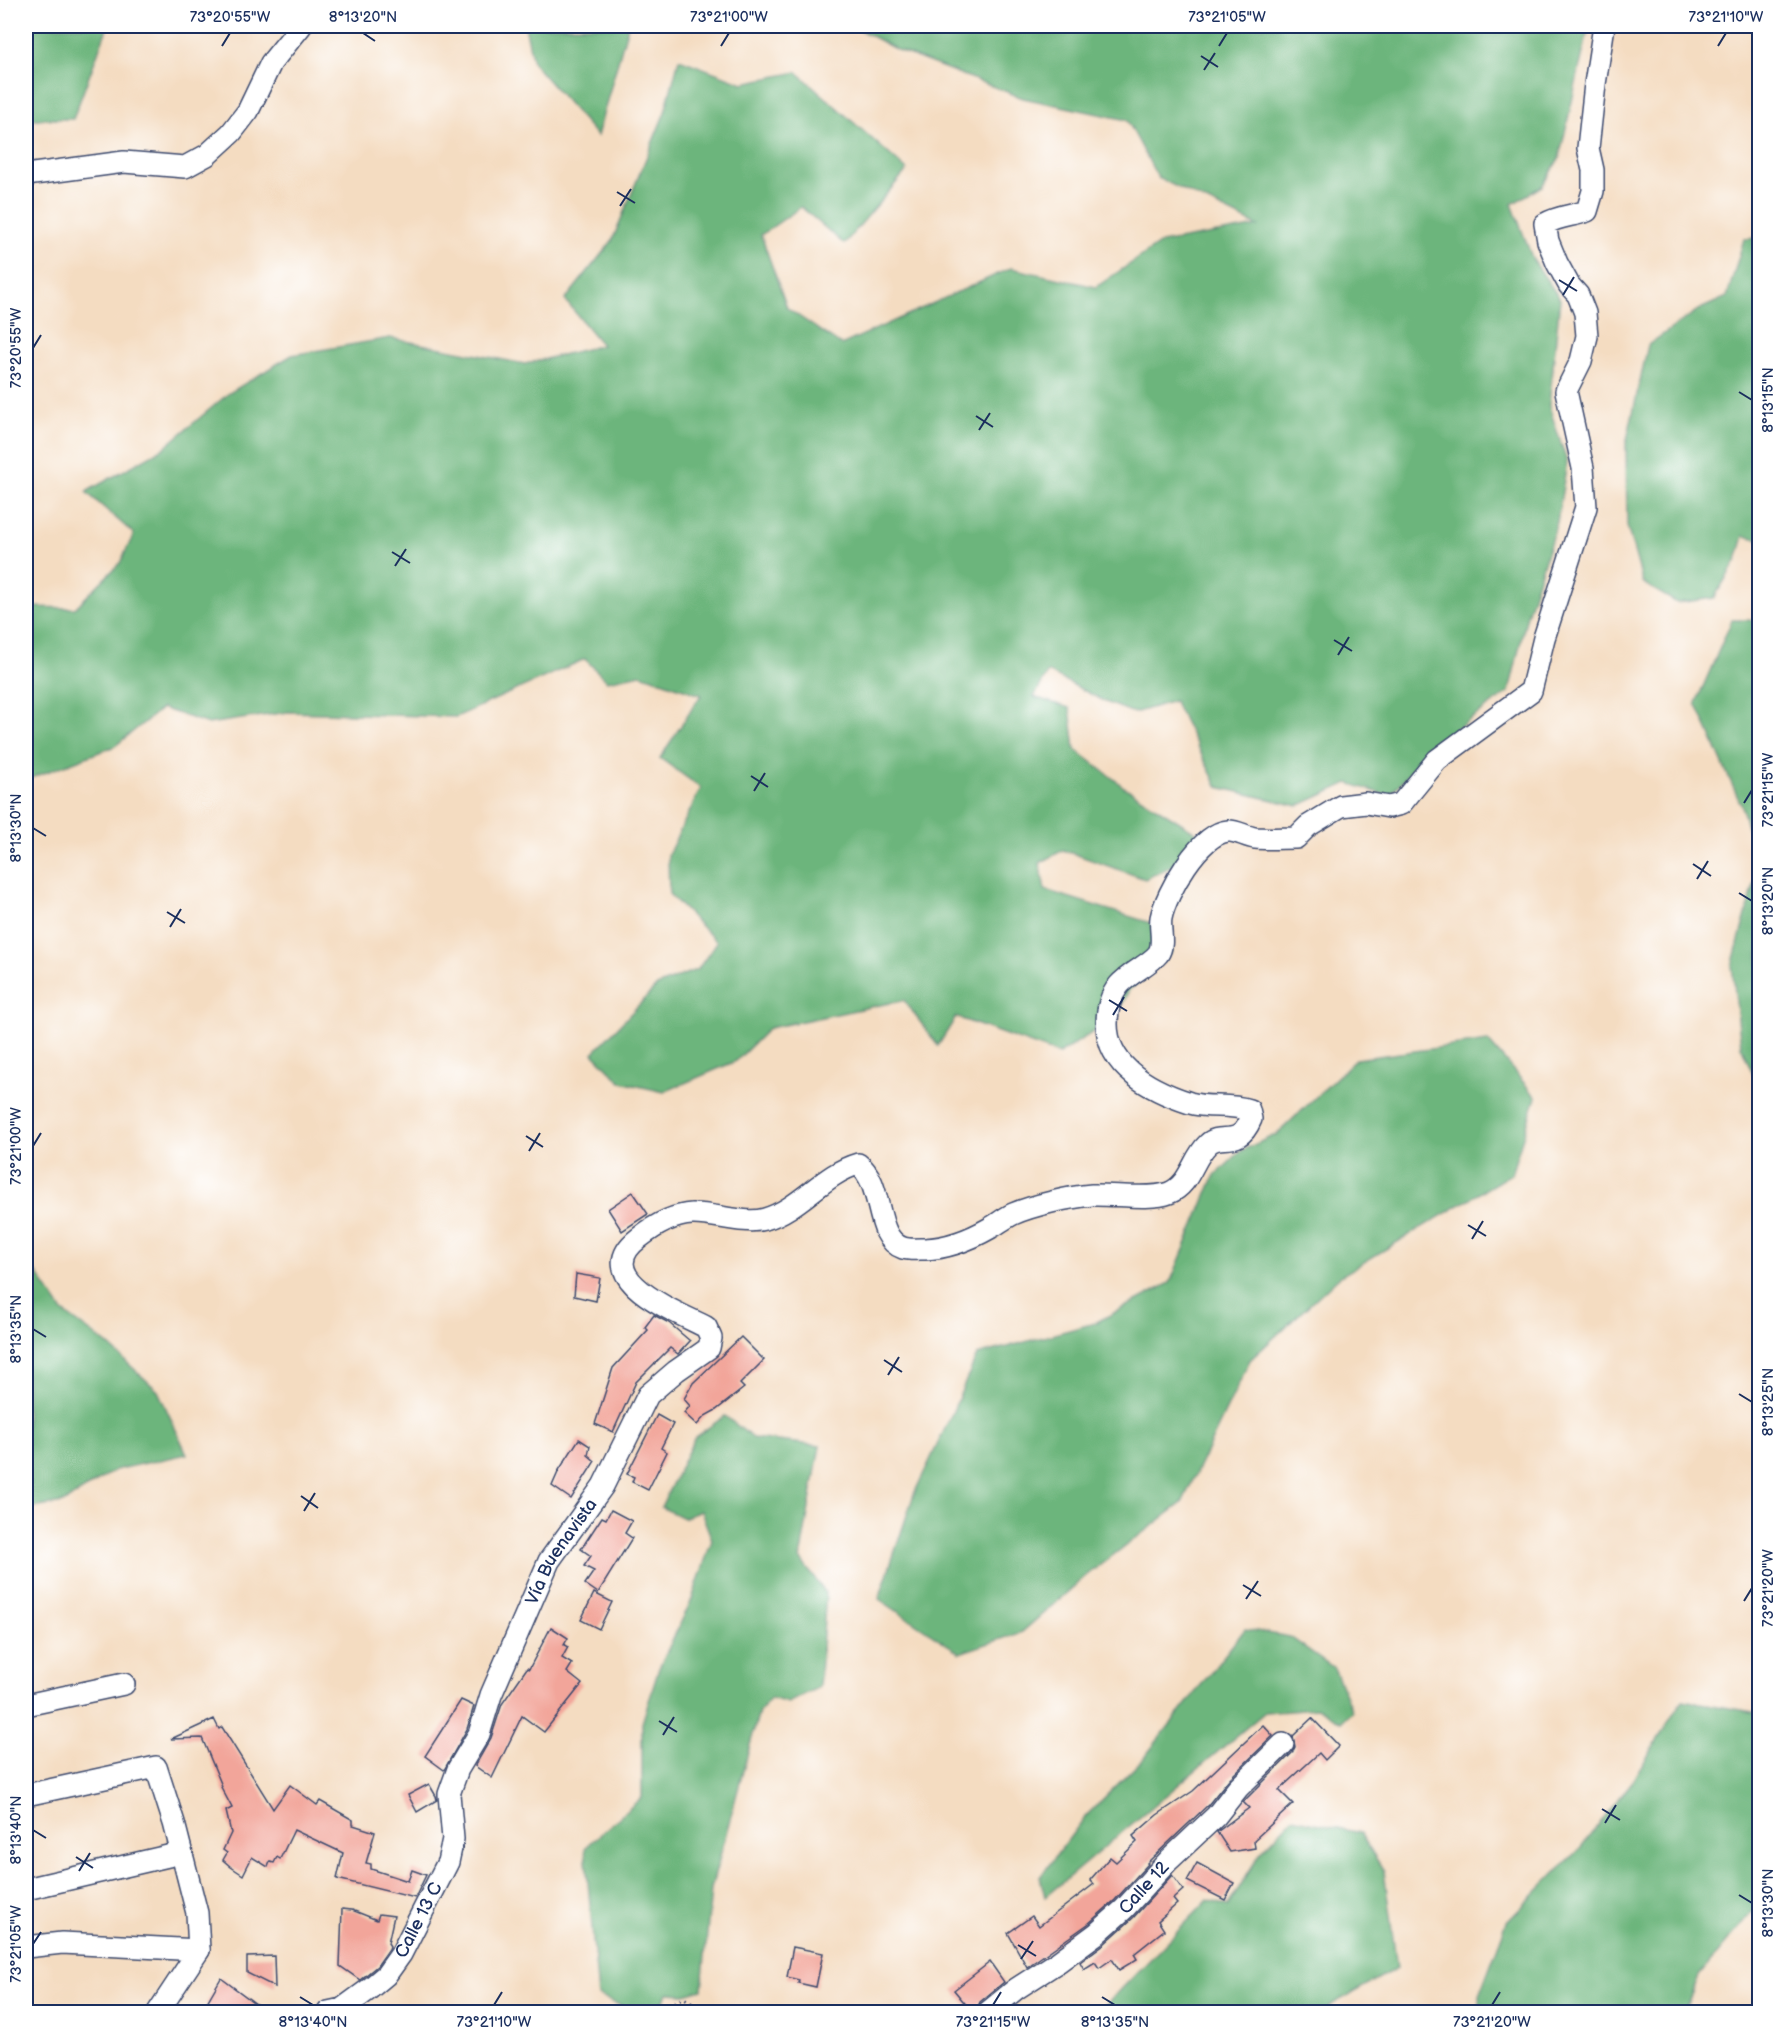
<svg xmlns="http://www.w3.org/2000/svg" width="1785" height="2038" viewBox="0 0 1785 2038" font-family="'Balsamiq Sans',sans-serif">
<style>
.forest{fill:#6cb57c;stroke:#44726d;stroke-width:1.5}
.building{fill:#f2a59a}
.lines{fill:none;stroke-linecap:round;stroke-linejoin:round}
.minor-casing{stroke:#3c496d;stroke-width:24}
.path{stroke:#3c496d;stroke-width:3;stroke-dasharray:1.5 4.5;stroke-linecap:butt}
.minor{stroke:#fff;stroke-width:21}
.ticks{fill:none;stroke:#1b2f5e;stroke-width:2}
.labels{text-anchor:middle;stroke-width:4.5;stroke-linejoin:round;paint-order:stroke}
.street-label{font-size:18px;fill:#1b2f5e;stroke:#fff}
.neatline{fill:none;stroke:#1b2f5e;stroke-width:2}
.ticks-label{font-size:15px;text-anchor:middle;fill:#1b2f5e}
</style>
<rect width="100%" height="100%" fill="#fff"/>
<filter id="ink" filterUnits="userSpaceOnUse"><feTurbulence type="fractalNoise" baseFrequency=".0167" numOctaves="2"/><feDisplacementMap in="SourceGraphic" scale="12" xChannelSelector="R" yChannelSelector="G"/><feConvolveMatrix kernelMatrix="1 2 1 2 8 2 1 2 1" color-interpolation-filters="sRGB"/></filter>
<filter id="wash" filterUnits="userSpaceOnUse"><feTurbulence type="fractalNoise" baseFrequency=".008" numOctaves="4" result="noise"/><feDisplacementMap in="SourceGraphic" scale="24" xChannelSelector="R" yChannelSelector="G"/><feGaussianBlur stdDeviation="1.35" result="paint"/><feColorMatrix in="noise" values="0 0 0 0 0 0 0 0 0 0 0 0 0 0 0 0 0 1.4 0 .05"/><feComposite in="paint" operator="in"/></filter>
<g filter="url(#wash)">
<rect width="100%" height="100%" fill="#f4dcc1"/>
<!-- forest -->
<g class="forest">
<polygon points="26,26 108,26 73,119 26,119"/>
<polygon points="525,26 628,26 597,136 533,63"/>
<polygon points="853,26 1589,26 1559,159 1542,186 1512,204 1533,260 1560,299 1549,406 1567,462 1557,522 1527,615 1509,692 1434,745 1389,796 1348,783 1298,806 1218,787 1174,701 1134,713 1108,703 1048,672 1034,697 1070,708 1075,749 1124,787 1216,845 1145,879 1063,850 1040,863 1045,890 1164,927 1172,952 1156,968 1129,990 1115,1018 1059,1054 956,1017 938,1046 904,1000 769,1028 736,1061 664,1092 621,1082 593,1053 657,986 698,969 717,942 669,894 668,855 701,788 660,758 701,695 641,674 607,681 585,659 456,717 288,712 208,724 162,708 115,746 26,780 26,607 75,608 120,563 134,534 86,492 164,448 229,393 292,355 390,338 525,364 602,345 565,300 612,241 665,112 679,59 743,83 797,72 907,170 844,244 801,207 761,235 787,308 841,345 1011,268 1096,287 1161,243 1258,226 1158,178 1127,120 1023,98 897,50"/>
<polygon points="1759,238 1759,539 1744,536 1737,560 1714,598 1677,603 1643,583 1627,526 1626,444 1648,345 1698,310 1727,297 1744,239"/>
<polygon points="1732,620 1759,620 1759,1087 1741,1046 1732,966 1758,870 1742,807 1696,703"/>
<polygon points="1488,1041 1536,1097 1511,1174 1339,1277 1250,1360 1182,1503 1087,1575 1022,1632 960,1653 879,1599 914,1494 950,1418 977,1355 1095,1323 1170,1283 1214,1177 1241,1151 1277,1134 1356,1059"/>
<polygon points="26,1257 63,1312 107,1344 158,1391 187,1454 115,1470 63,1503 26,1509"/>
<polygon points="725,1416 753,1438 820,1446 800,1559 826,1593 819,1687 788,1703 771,1698 759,1712 711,1889 702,1989 685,1994 667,1993 660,2012 614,2012 622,2006 598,1996 585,1848 642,1797 642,1723 659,1668 692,1599 712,1540 701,1511 683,1518 661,1507 695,1437"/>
<polygon points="1245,1629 1290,1637 1334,1668 1352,1711 1341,1722 1317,1708 1265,1712 1045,1897 1040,1877 1086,1816 1143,1759"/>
<polygon points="1682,1700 1759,1713 1759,1904 1699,1976 1684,2012 1480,2012 1479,1995 1507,1922 1581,1847 1632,1782"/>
<polygon points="1293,1818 1360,1833 1384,1871 1397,1968 1329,2006 1325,2012 1099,2012 1208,1900 1228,1906 1261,1852"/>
</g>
<g id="blocks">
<!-- building -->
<g class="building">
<polygon points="633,1192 648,1214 622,1231 608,1209"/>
<polygon points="576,1274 600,1278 596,1301 574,1296"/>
<polygon points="654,1315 669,1323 690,1341 678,1354 670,1348 636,1382 613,1432 595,1424 613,1368 648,1330 645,1327"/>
<polygon points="741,1337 764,1360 740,1384 744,1388 716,1410 705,1416 697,1425 684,1413 690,1406 684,1399 693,1383"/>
<polygon points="657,1415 673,1424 661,1448 667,1452 648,1490 632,1482 634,1477 627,1474"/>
<polygon points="579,1439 590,1446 588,1455 595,1461 571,1499 552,1486 559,1470"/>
<polygon points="611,1510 632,1521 625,1533 632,1538 598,1593 585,1584 594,1571 584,1566 591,1556 581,1549 602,1517 606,1519"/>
<polygon points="594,1593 612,1602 599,1629 581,1620"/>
<polygon points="551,1627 568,1638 564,1645 568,1647 562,1658 572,1664 567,1672 582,1684 544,1732 522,1716 492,1778 475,1766 491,1738 502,1704 527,1668 529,1669"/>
<polygon points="461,1700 474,1706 467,1729 444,1770 425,1756"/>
<polygon points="1312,1718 1339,1746 1325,1760 1319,1753 1279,1790 1293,1804 1254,1840 1255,1848 1230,1852 1217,1832 1249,1808 1243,1802 1292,1753 1295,1747 1293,1736"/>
<polygon points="214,1719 219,1729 222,1727 273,1809 290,1785 317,1805 320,1801 353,1820 353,1825 375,1832 366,1863 371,1864 371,1869 408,1881 412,1870 426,1875 415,1898 337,1879 343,1853 294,1830 280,1859 277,1857 274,1863 270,1862 268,1867 252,1857 243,1875 231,1867 223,1860 227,1853 223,1850 231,1833 226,1811 232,1808 221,1787 222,1786 202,1738 171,1739"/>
<polygon points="1263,1725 1273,1736 1229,1779 1208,1805 1147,1863 1148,1864 1115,1900 1088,1924 1027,1967 1008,1933 1032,1916 1039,1926 1094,1884 1090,1880 1110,1857 1116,1862 1137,1842 1133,1836 1157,1815 1193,1791"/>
<polygon points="429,1784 436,1796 437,1800 417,1812 408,1795"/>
<polygon points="1197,1863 1234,1883 1225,1900 1187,1881"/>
<polygon points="1172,1875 1183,1890 1173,1899 1177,1904 1158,1921 1164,1930 1134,1954 1137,1959 1119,1970 1112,1959 1099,1968 1095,1962 1084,1969 1080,1962 1104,1944 1133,1918"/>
<polygon points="342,1909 352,1910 377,1920 379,1914 394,1916 388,1943 390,1946 389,1949 377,1966 360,1980 340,1966"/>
<polygon points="793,1947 823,1953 816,1987 798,1983 799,1980 787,1977"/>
<polygon points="274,1956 275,1987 247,1973 247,1957"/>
<polygon points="990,1962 1004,1982 980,2002 975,2013 973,2013 954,1990"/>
<polygon points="221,1978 268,2013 220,2013 206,2004"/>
</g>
</g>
</g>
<g filter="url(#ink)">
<use href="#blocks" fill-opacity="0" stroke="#3c496d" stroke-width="1.5"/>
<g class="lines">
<defs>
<g id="minor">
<polyline points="26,175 124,162 185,167 207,155 231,133 248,111 271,63 301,26"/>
<polyline points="26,1705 124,1684"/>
<polyline points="26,1795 156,1767 174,1823 197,1913 199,1950 158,2012"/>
<polyline points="26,1889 181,1853"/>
<polyline points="26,1947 62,1943 199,1950"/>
<path id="s1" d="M328 2012 342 2009 368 1990 386 1975 401 1954 448 1862 453 1839 449 1794 458 1769 479 1734 491 1695 549 1561 603 1486 648 1395 676 1371 709 1348 711 1338 706 1327C677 1312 587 1278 639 1238 654 1226 672 1215 692 1214 712 1213 745 1225 765 1219 800 1209 823 1174 858 1164 885 1184 873 1238 903 1248 909 1250 919 1249 925 1249 949 1248 969 1240 990 1228 997 1224 1005 1218 1013 1214 1034 1205 1070 1197 1092 1195 1113 1194 1151 1200 1169 1193 1191 1184 1192 1159 1208 1144 1221 1131 1238 1150 1251 1119L1249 1110C1228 1103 1210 1109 1190 1103 1153 1091 1107 1068 1107 1024 1107 1010 1110 996 1119 985 1129 973 1149 965 1158 954 1165 944 1159 929 1161 918 1166 893 1200 833 1228 831 1236 830 1246 837 1255 838 1268 839 1282 838 1296 838L1308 826 1341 806 1366 803 1389 807 1401 804 1437 760 1531 691 1544 638 1586 507 1583 468 1566 391 1581 361 1587 336 1585 313 1578 295 1569 285 1557 263 1548 241 1545 224C1558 216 1573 216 1587 211L1593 191V170L1588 148 1595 84 1604 26"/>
<path id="s2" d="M988 2012 1016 1989 1058 1962 1096 1934 1124 1909 1169 1860 1216 1816 1238 1788 1283 1744"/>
</g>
</defs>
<!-- minor casing -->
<use href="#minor" class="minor-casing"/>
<!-- path -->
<polyline class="path" points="646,2012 684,1998 693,2003 703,2012"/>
<!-- minor -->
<use href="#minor" class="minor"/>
</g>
</g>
<!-- ticks -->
<path class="ticks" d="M363 33 375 41M222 46 230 33M721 46 729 33M1219 46 1227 33M1718 46 1726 33M1201 56 1218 67M1204 70 1215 53M617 192 635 203M620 206 631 189M1559 280 1577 291M1563 295 1574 277M33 348 41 335M1739 392 1752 400M976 416 993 427M979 430 990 413M392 552 410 563M395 566 406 549M1334 640 1352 651M1338 655 1349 637M751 776 768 787M754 791 765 773M1744 803 1752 790M33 828 46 836M1693 864 1711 876M1697 879 1708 861M1739 893 1752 901M167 912 185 923M170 927 181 909M1109 1000 1127 1011M1113 1015 1124 997M526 1136 543 1147M33 1146 41 1133M529 1151 540 1133M1468 1225 1486 1236M1472 1239 1483 1221M33 1329 46 1337M884 1360 902 1372M888 1375 899 1357M1739 1394 1752 1402M301 1496 318 1508M304 1511 315 1493M1243 1585 1261 1596M1246 1599 1258 1581M1744 1601 1752 1588M659 1721 677 1732M663 1735 674 1717M1602 1809 1620 1820M1605 1823 1616 1805M33 1830 46 1838M76 1857 93 1868M79 1871 90 1853M1739 1895 1752 1903M33 1944 41 1932M1018 1945 1036 1956M1021 1959 1033 1941M300 1997 313 2005M1102 1997 1115 2005M494 2005 502 1992M993 2005 1001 1992M1492 2005 1500 1992"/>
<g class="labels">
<!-- street labels -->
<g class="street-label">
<text dy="6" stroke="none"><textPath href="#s1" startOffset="536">Vía Buenavista</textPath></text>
<text dy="6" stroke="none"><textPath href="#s2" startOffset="200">Calle 12</textPath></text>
<text dy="6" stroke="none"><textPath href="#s1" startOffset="134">Calle 13 C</textPath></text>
</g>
</g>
<!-- margin -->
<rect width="1785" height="2038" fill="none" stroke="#fff" stroke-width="66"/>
<rect x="33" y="33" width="1719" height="1972" class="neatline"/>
<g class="ticks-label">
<text x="230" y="22">73°20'55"W</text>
<text x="363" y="22">8°13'20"N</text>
<text x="729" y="22">73°21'00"W</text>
<text x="1227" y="22">73°21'05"W</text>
<text x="1726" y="22">73°21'10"W</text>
<text transform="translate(16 348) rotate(-90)" y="5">73°20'55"W</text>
<text transform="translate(1768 400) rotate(-90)" y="5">8°13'15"N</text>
<text transform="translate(1768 790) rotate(-90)" y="5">73°21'15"W</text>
<text transform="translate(16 828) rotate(-90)" y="5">8°13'30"N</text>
<text transform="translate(1768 901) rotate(-90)" y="5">8°13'20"N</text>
<text transform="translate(16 1146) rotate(-90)" y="5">73°21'00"W</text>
<text transform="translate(16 1329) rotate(-90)" y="5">8°13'35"N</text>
<text transform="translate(1768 1402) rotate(-90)" y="5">8°13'25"N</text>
<text transform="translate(1768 1588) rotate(-90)" y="5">73°21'20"W</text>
<text transform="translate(16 1830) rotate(-90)" y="5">8°13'40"N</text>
<text transform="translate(1768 1903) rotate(-90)" y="5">8°13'30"N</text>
<text transform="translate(16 1944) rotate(-90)" y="5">73°21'05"W</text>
<text x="313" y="2027">8°13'40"N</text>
<text x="494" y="2027">73°21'10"W</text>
<text x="993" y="2027">73°21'15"W</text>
<text x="1115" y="2027">8°13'35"N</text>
<text x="1492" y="2027">73°21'20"W</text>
</g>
</svg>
